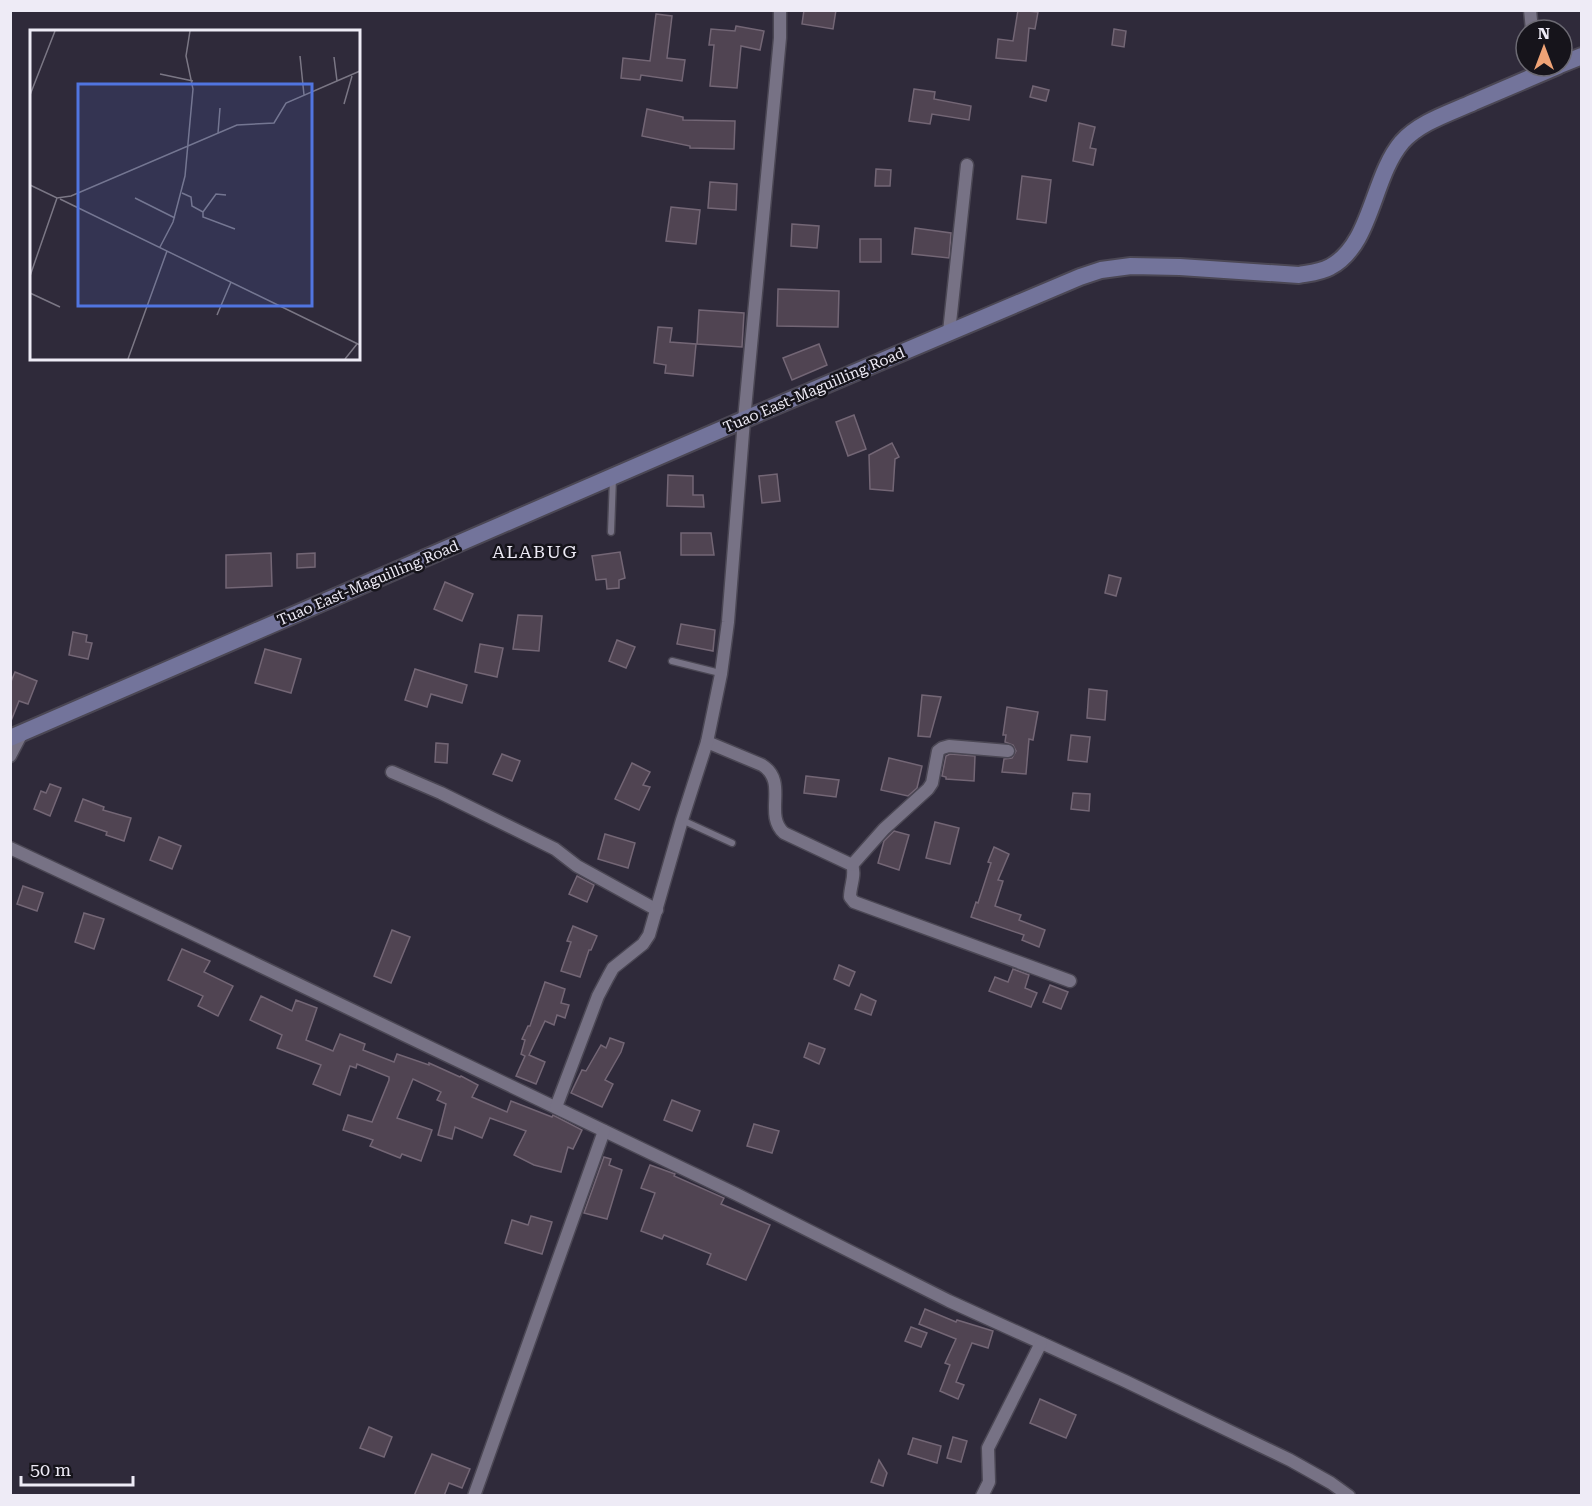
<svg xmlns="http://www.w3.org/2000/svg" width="1592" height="1506" viewBox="0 0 1592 1506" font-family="'Roboto Serif',serif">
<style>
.building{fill:#504452;stroke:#736675;stroke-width:1.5}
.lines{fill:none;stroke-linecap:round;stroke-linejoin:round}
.service-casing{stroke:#4b4754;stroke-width:9}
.minor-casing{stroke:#4b4754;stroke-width:15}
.secondary-casing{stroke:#4b4754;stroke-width:20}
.service{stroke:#777285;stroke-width:6}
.minor{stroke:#777285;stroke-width:12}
.secondary{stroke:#73749b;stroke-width:16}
.labels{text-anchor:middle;stroke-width:5;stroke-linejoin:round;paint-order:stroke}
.street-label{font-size:15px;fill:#eeebf6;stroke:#16141b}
.quarter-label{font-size:18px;letter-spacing:1.5px;fill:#eeebf6;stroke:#16141b}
.inset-road{fill:none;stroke:#7b7785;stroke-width:1.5}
.view{fill:#5175e0;fill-opacity:0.15;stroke:#5175e0;stroke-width:3}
.inset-edge{fill:none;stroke:#eeebf6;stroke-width:3}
</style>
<rect width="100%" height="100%" fill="#2f2a3a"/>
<!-- building -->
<g class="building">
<polygon points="804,10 836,10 833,29 802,24"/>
<polygon points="1018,10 1038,12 1035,29 1029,28 1026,61 996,58 998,39 1013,41"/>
<polygon points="656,14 672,16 667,58 685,60 682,81 641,75 640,80 621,78 623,58 650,61"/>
<polygon points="736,26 764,31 760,50 741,46 737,88 710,86 714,45 709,45 711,29 735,31"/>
<polygon points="1114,29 1126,31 1124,47 1112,45"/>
<polygon points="1033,86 1049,90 1046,101 1030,97"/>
<polygon points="914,89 935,92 934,99 971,106 969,120 932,114 930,124 909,121"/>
<polygon points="647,109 683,117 683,120 735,121 734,149 690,148 690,146 642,136"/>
<polygon points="1079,123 1095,127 1090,148 1096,149 1093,165 1073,161"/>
<polygon points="876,169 891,170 890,186 875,186"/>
<polygon points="1022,176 1051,180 1046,223 1017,219"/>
<polygon points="710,182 737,184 736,210 708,208"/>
<polygon points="671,207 700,210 696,244 666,241"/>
<polygon points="792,224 819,226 817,248 791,246"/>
<polygon points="915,228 951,233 949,258 912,254"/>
<rect x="860" y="239" width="21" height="23"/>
<polygon points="778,289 839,291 838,327 777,326"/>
<polygon points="699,310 744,313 742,347 697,344"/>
<polygon points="658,327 672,328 670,342 696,344 693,376 665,373 666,365 654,363"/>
<polygon points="819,344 827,365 792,380 783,358"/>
<polygon points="854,415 866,449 848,456 836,422"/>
<polygon points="892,443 899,457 895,459 893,491 870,489 869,455"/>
<polygon points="777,474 780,501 762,503 759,476"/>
<polygon points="668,475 693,476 693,495 703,495 704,507 667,506"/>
<polygon points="681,533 711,533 714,555 681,555"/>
<polygon points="620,552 625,578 619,580 619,588 607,589 606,579 596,580 592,556"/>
<polygon points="271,553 272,586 226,588 226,555"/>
<polygon points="315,553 315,567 297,568 297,554"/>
<polygon points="1109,575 1121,578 1116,596 1105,593"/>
<polygon points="445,582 473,594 462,621 434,609"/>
<polygon points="518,615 542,616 539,651 513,649"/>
<polygon points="681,624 715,630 713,651 677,644"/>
<polygon points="73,632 87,635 86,642 92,643 88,659 69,655"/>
<polygon points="617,640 635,647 626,668 609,661"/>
<polygon points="480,644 503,648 497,677 475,672"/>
<polygon points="265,649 301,659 291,693 255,683"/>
<polygon points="415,669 467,685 462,703 431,694 427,707 405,700"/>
<polygon points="15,672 37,681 28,704 19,701 11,721 10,684"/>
<polygon points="1089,689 1107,691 1105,720 1087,718"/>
<polygon points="922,695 941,697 930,737 918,736"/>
<polygon points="1007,707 1038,712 1033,740 1029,739 1026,774 1002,772 1004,759 1012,758 1016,751 1013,745 1005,742 1006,735 1003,735"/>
<polygon points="1071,735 1090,737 1087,762 1068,760"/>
<polygon points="436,743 448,744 447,763 435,762"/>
<polygon points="502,754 520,761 512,781 493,774"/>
<polygon points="950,754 975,756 974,781 946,779 946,777 942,776 946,756"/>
<polygon points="889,758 922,766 917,788 908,796 881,790"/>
<polygon points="632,763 650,772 643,785 650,787 639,810 615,799"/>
<polygon points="806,776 839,780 836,797 804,793"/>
<polygon points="50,784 61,788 50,816 34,809 41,791 46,793"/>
<polygon points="1073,793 1090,794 1089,811 1071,809"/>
<polygon points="83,799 104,807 103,810 131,818 124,841 106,835 107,832 75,821"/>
<polygon points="935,822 959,828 950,864 926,858"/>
<polygon points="894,831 909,835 899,870 878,863 884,841"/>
<polygon points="605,834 635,843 628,868 598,859"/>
<polygon points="159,837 181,846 172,869 150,860"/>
<polygon points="994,847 1009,854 998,880 1003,881 995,906 1021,915 1019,920 1045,930 1039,947 1022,940 1024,935 971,917 976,902 978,903 991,863 988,862"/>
<polygon points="577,876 594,885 587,902 569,894"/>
<polygon points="23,886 43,893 37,911 17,904"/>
<polygon points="84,913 104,919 94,949 75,942"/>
<polygon points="573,926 597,936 591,950 589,950 580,977 561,971 571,942 567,941"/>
<polygon points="392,930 410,937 391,983 374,976"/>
<polygon points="182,949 210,961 204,972 233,986 218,1016 198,1006 203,996 168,980"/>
<polygon points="839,965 855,972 849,986 834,979"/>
<polygon points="1013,969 1029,975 1025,988 1037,993 1031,1007 989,991 995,977 1008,982"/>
<polygon points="545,982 565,989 561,1003 569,1005 565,1018 557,1015 554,1025 545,1021 529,1055 545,1062 536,1084 516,1076 525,1056 521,1054 525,1040 522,1039 528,1026 530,1026"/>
<polygon points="1050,985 1068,992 1061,1009 1043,1002"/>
<polygon points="861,994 876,1001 871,1015 855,1009"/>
<polygon points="261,996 292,1011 296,1000 317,1008 306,1040 333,1051 340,1034 365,1044 363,1050 394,1062 397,1054 429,1065 429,1063 460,1077 461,1076 478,1085 472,1097 507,1112 511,1101 552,1117 553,1115 582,1130 573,1149 568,1147 561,1172 534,1165 514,1155 526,1131 490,1118 482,1138 455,1127 452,1139 438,1135 446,1104 437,1100 441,1092 413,1079 397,1118 432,1130 421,1161 402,1154 400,1158 370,1146 373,1140 343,1130 348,1115 372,1122 389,1080 389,1077 357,1064 356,1068 350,1066 340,1095 313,1084 321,1065 277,1048 282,1035 250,1020"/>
<polygon points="610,1038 624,1043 621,1052 605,1080 613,1084 602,1107 571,1093 582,1070 586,1071 601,1045 606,1048"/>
<polygon points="809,1043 825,1049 819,1064 804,1057"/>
<polygon points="672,1100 700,1111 692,1131 664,1120"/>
<polygon points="754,1124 779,1131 772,1153 747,1146"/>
<polygon points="604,1157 611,1159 609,1165 622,1170 607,1219 584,1213"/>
<polygon points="650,1165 675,1174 674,1176 724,1198 721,1204 770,1225 746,1280 707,1264 711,1254 664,1235 662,1239 641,1231 655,1193 641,1188"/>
<polygon points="531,1216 552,1222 542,1254 505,1243 512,1220 528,1225"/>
<polygon points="925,1309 956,1322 957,1320 993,1331 988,1348 972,1343 956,1382 964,1385 958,1399 940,1391 950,1365 945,1363 956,1339 919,1324"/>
<polygon points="911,1327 927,1333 921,1347 905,1341"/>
<polygon points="1040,1399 1076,1415 1066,1438 1030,1423"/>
<polygon points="369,1427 392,1437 384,1457 360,1448"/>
<polygon points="953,1437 967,1441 961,1462 947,1458"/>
<polygon points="913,1438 941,1446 937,1463 908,1454"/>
<polygon points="432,1454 470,1469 462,1488 449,1483 444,1496 414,1496"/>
<polygon points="879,1460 887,1473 883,1486 871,1482"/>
</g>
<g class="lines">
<defs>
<g id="service">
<polyline points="611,532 613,478"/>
<polyline points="672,661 720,673"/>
<polyline points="682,820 732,843"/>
</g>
<g id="minor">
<polyline points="1530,10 1532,30"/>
<polyline points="949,332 967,165"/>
<path d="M707 742 762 765C789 782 763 814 784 833L852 865C856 875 850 886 850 897L854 902 1070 981"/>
<polyline points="10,756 22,733"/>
<polyline points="392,772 441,793 555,849 577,866 657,910"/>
<polyline points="10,848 185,930 736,1194 949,1301 1125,1381 1290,1460 1331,1483 1349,1496"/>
<polyline points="852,865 884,829 928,789 932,783 938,751 942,748 949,746 1008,751"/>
<polyline points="556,1107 598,996 608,977 613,968 643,944 649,935 682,820 707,742 721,674 728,622 744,420 780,38 780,10"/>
<polyline points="474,1496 604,1131"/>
<polyline points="982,1496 989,1482 988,1448 1041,1343"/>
</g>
<g id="secondary">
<polyline points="1562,64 1582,56"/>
<path d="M10 738 750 417 1080 277 1101 270 1131 266 1180 267 1299 275C1310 273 1321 272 1330 267 1372 245 1372 177 1402 142 1420 122 1450 113 1474 102 1502 90 1530 78 1558 66"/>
</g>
</defs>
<!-- service casing -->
<use href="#service" class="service-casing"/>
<!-- minor casing -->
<use href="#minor" class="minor-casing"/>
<!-- secondary casing -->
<use href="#secondary" class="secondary-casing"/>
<!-- service -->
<use href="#service" class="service"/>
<!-- minor -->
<use href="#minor" class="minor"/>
<!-- secondary -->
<use href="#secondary" class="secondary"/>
</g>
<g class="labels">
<!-- street labels -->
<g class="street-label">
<text transform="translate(814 390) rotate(-23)" y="5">Tuao East-Maguilling Road</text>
<text transform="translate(368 583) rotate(-23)" y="5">Tuao East-Maguilling Road</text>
</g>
<!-- quarter labels -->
<g class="quarter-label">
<text x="535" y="558">ALABUG</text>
</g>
</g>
<!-- overview -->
<g transform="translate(30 30)">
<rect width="330" height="330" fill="#2f2a3a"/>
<path class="inset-road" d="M270 26 274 65M304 27 307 51M130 44 163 51M0 65 25 1M314 74 322 46M188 103 190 78M0 155 27 168 41 166 207 95 244 93 256 73 330 41M152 163 161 167 162 176 173 182V187L205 199M105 168 145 188M30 169 330 315M173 182 186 164 196 165M130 217 143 192 155 146 163 59 156 26 160 1M0 246 27 168M0 263 30 277M187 285 201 252M98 329 137 221M315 329 327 314"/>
<path class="view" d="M48 54H282V276H48Z"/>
<rect width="330" height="330" class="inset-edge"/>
</g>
<!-- border -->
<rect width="1592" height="1506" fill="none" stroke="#eeebf6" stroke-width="24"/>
<!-- north arrow -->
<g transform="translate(1544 48)"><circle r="28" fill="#16141b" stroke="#6c6a73" stroke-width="1.5"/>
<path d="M0-4.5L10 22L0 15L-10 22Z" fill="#efa376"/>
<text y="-9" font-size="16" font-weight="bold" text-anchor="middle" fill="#eeebf6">N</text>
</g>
<!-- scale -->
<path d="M21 1476v9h112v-9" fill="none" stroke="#eeebf6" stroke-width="3"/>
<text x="30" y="1476" font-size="18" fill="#eeebf6" stroke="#16141b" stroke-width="4.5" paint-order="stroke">50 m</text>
</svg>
